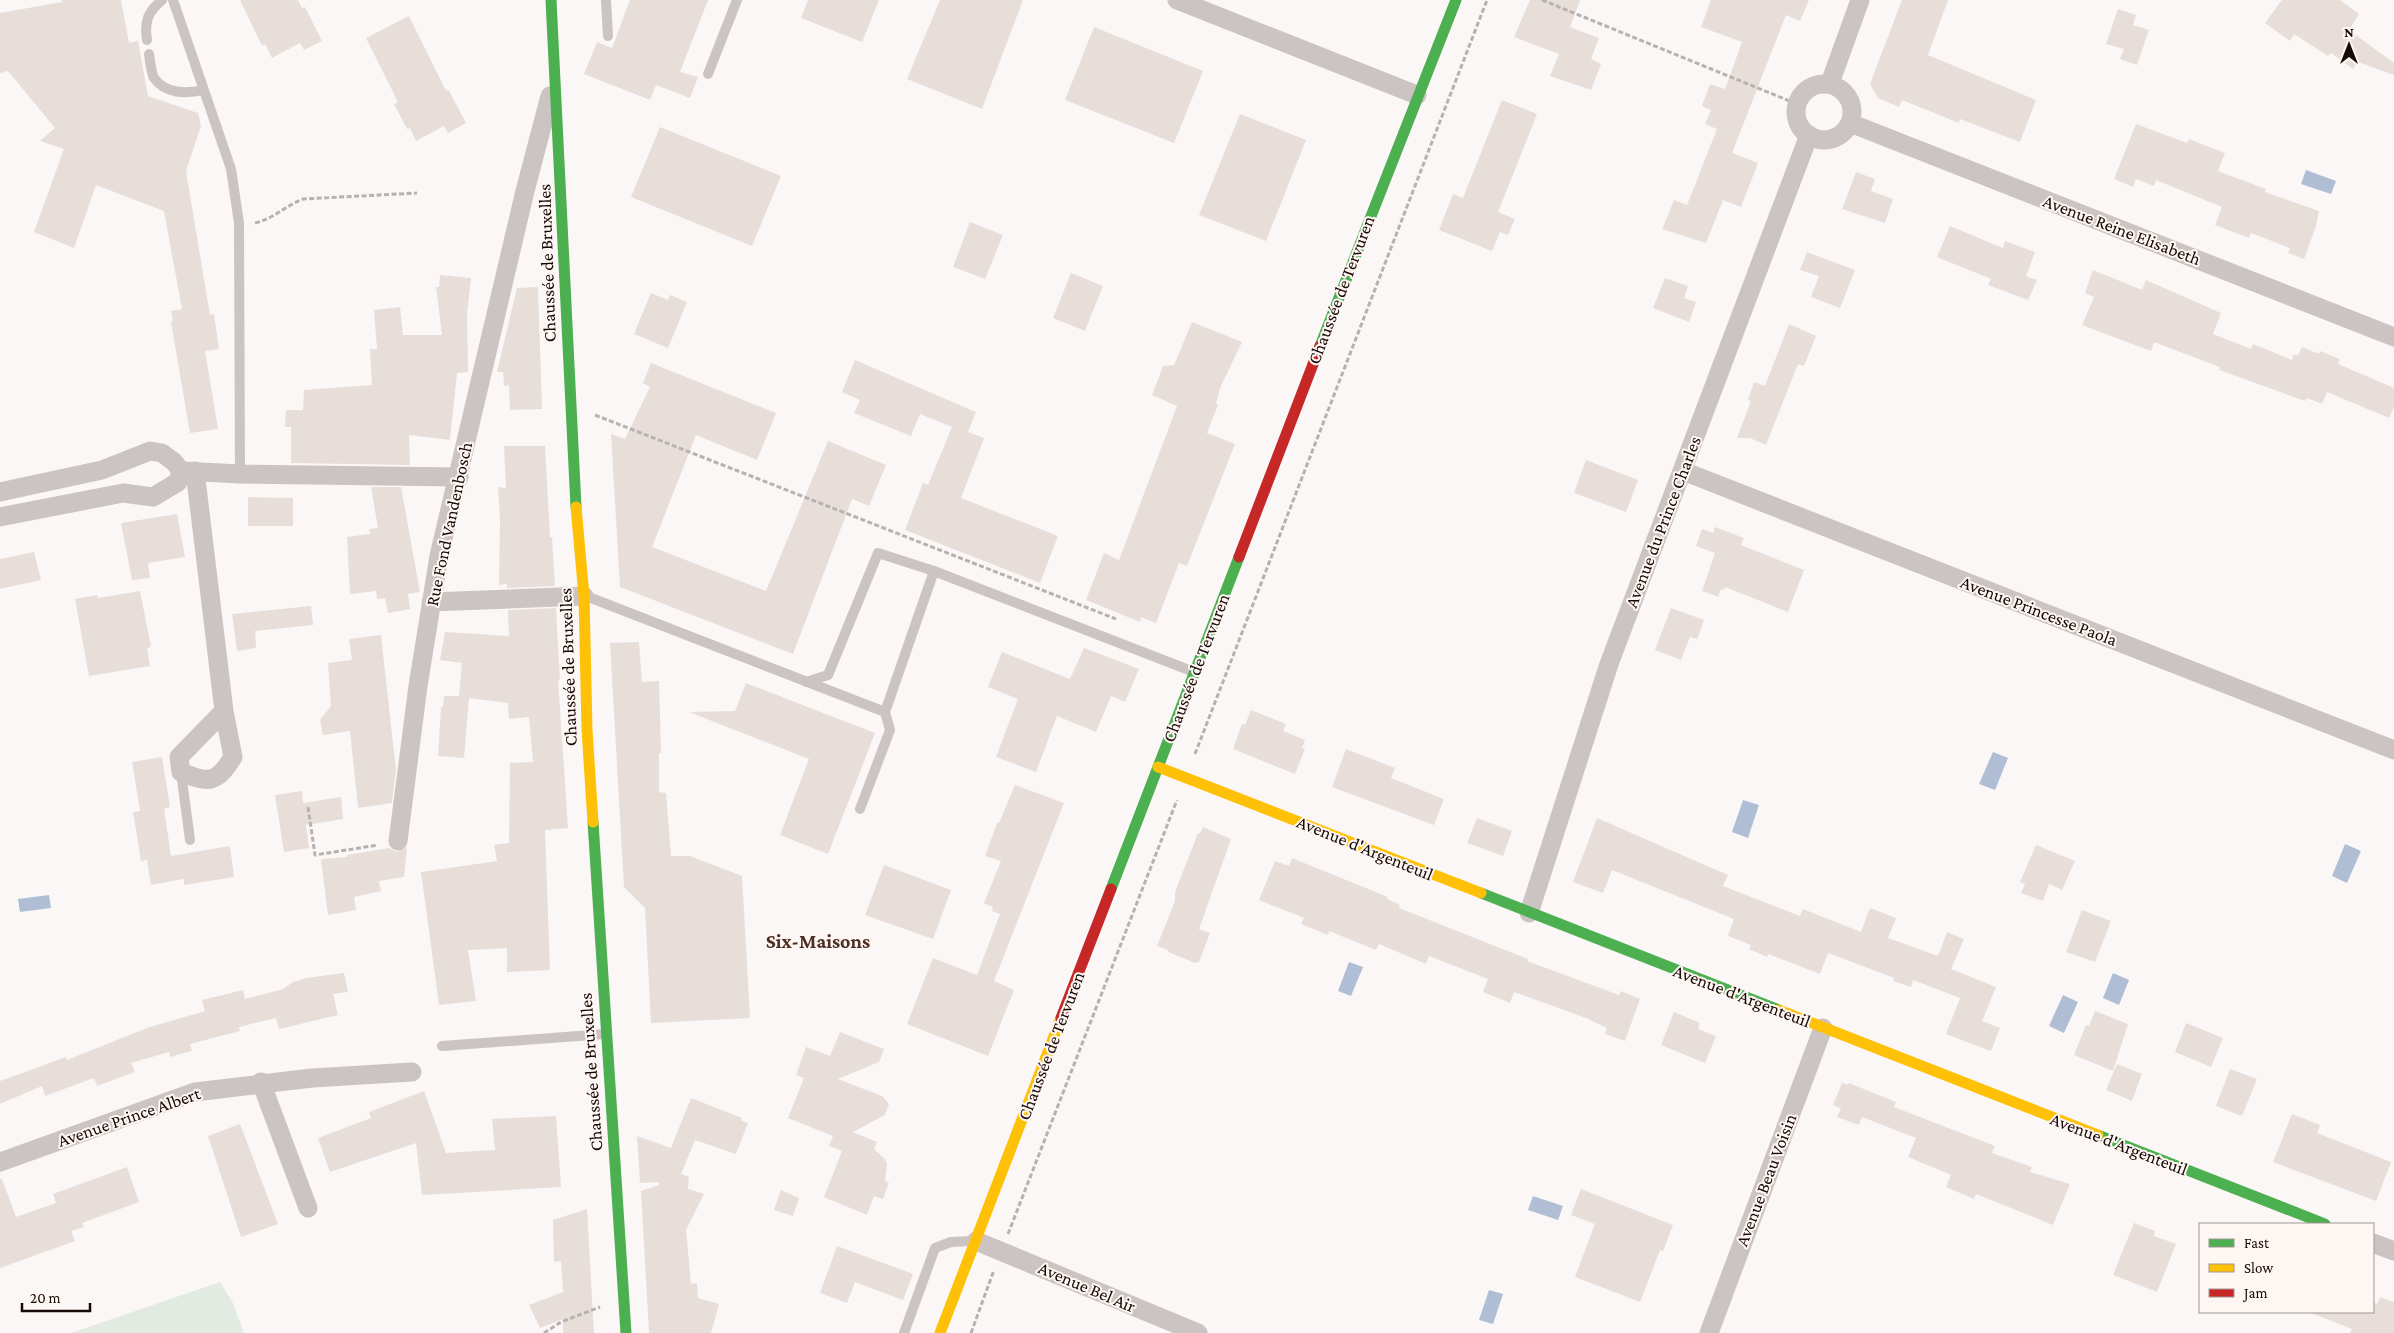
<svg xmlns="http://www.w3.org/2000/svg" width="2394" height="1333" viewBox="0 0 2394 1333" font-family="'Crimson Pro',serif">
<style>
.green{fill:#e2ebe1}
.water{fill:#afbed5}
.building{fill:#e7deda}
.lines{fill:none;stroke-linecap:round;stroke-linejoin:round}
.path{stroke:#b7b2b0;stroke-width:3;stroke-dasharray:5 2.5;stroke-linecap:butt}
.lane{stroke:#cbc4c2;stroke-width:10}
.street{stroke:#cbc4c2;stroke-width:19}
.fast{stroke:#4caf50;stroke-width:11}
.slow{stroke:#ffc107;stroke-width:11}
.jam{stroke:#c62828;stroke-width:11}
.labels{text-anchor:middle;stroke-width:4;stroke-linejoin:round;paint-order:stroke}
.street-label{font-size:18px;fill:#150905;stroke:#fef6f3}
.quarter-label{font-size:20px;font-weight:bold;fill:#4d3025;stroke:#fef6f3}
</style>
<rect width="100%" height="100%" fill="#fbf7f6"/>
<!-- green -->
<polygon class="green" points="220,1282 232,1301 244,1333 71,1333"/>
<!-- water -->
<g class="water">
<polygon points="2306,170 2336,181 2331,194 2301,184"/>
<polygon points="1993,752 2008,758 1995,790 1979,784"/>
<polygon points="1743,800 1759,805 1748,838 1732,832"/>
<polygon points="2345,844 2361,851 2347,883 2332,876"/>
<polygon points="49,895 51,908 20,912 18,899"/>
<polygon points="1349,962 1363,967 1351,996 1338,991"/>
<polygon points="2113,973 2129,980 2119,1005 2103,998"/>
<polygon points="2063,995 2078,1002 2064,1033 2049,1026"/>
<polygon points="1533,1196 1563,1206 1558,1220 1528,1210"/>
<polygon points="1489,1290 1503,1294 1493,1324 1479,1320"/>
</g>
<!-- building -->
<g class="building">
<polygon points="62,0 121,0 129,43 138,41 148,96 198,113 201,126 186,171 210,315 214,314 219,349 205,351 218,429 190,433 171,322 173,321 171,311 182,309 164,211 96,185 74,248 34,232 64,149 40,141 55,128 8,71 0,73 0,13 62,2"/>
<polygon points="240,0 298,0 302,8 305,7 322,41 304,50 300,43 272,58 265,44 262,46"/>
<polygon points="630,0 708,0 680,72 698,77 690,98 656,85 650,100 584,74 597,42 612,48"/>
<polygon points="808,0 879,0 862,42 801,18"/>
<polygon points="940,0 1023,0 982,109 907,79"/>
<polygon points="1530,0 1580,0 1570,27 1599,38 1591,59 1601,64 1591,90 1550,76 1559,54 1514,37"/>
<polygon points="1711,0 1809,0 1800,21 1786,15 1732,153 1758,163 1741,207 1723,200 1706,243 1662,229 1674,200 1687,205 1717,129 1705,124 1711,110 1702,106 1710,84 1725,89 1742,42 1701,27"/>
<polygon points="1902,0 1948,0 1928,55 2036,100 2020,142 1960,119 1959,123 1902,100 1899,107 1878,98 1870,84"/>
<polygon points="2282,0 2340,0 2359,14 2349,30 2394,63 2394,75 2358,62 2353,69 2331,53 2328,56 2294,34 2290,41 2265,23"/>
<polygon points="2118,9 2136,15 2133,25 2149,30 2137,65 2120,59 2124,49 2106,44"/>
<polygon points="409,16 446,91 448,89 466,123 448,133 444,126 416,141 410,128 407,129 394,104 398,102 366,38"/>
<polygon points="1094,27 1203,71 1174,143 1065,100"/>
<polygon points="1502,100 1537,114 1498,212 1515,219 1508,235 1500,232 1492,251 1439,230 1453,194 1463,198"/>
<polygon points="1240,114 1306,140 1266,241 1199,215"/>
<polygon points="2136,124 2187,143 2189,139 2225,153 2218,171 2266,189 2265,192 2319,211 2316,226 2304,259 2288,253 2290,248 2251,233 2249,238 2215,225 2222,207 2156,180 2154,186 2136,179 2133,187 2114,179"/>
<polygon points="660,127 781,176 752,246 631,197"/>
<polygon points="1856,172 1875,179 1871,191 1893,199 1885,223 1842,209"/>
<polygon points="970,222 1003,235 985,279 953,267"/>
<polygon points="1950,226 2003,248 2005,241 2035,252 2026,276 2037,280 2028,300 1988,285 1991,279 1937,257"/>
<polygon points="1807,252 1855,270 1840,308 1811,297 1819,276 1800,270"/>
<polygon points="2093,270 2142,290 2146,280 2221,313 2213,334 2251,349 2253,344 2292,360 2294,354 2298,356 2302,347 2319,354 2320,351 2340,359 2338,364 2394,388 2394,407 2389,418 2327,392 2322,404 2307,398 2305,401 2219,370 2220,367 2154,342 2151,351 2082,325 2094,297 2085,293"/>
<polygon points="1071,273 1103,286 1085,331 1053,318"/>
<polygon points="440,275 471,278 467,313 468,372 457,373 450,440 409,435 410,465 291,463 291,427 285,427 286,410 303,410 304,390 372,385 370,349 377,349 374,310 400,307 403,335 442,335 436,287 439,287"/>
<polygon points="1665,278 1688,286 1684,298 1696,302 1689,322 1653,308"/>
<polygon points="538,287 542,409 510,410 509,385 504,386 503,372 497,372 517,288"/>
<polygon points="651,293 668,300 670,295 687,302 668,348 634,334"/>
<polygon points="1192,322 1242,342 1220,388 1216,404 1218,405 1207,433 1235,444 1187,566 1179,563 1156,623 1141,617 1140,622 1086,600 1104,553 1119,560 1177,406 1152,395 1163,366 1174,365"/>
<polygon points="1789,324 1816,336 1804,366 1798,364 1766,445 1750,438 1737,438 1751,401 1748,400 1754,382 1765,386"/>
<polygon points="855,360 976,412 968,432 984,438 961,498 1058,536 1040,583 905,530 923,483 928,485 952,427 920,414 911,436 854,413 860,400 842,392"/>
<polygon points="651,363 776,413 757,460 696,435 652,547 766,591 828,441 886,465 869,506 852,499 793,654 620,587 611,434 625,439 650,387 643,383"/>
<polygon points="504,446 545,446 550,537 552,537 555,586 507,588 507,584 499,585 500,519 498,487 506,488"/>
<polygon points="1586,460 1638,480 1626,512 1574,493"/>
<polygon points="371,487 401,487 420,592 408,594 410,609 388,613 385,598 377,599 376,591 350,594 347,537 370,534 369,529 378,528"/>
<polygon points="248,497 293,498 293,526 248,526"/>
<polygon points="177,514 185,557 148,563 150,578 132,580 121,523"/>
<polygon points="1715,527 1744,538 1741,545 1804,570 1788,612 1725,587 1724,590 1721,589 1718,597 1702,591 1715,553 1696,546 1702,529 1713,533"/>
<polygon points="34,552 41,580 0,589 0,559"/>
<polygon points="140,591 151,647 147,648 150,666 89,676 75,599 97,595 98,598"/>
<polygon points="311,606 313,625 255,631 256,648 237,651 232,614"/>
<polygon points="556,608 560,681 558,680 568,828 545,830 550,970 507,972 507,948 468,950 476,1001 439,1005 421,872 497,861 494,845 509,843 510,763 533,762 529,717 509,719 508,703 469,698 464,758 438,756 441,707 443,707 444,696 459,696 462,663 440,660 445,632 509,636 508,610"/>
<polygon points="1671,608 1704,620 1697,639 1690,637 1681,660 1655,650"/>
<polygon points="381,635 396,770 392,803 358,808 350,731 323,735 320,720 331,706 328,663 352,660 349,639"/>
<polygon points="639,642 642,682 659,681 661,753 659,753 659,792 666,793 671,856 690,856 742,876 750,1018 651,1023 645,908 624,887 610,643"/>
<polygon points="1084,648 1139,669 1125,702 1111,696 1096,732 1057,716 1036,772 996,757 1018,699 988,687 1002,652 1070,679"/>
<polygon points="746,683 875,733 828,854 780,835 809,759 689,712 735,711"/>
<polygon points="1251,710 1286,724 1283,731 1305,740 1302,748 1305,749 1295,774 1233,749 1242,724 1245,725"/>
<polygon points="1346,749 1395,768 1391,778 1444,799 1434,825 1332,787"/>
<polygon points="162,757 170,807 164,809 171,856 230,846 234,877 184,885 184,879 151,885 147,860 141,861 133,812 140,811 132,762"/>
<polygon points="1015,785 1064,803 994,981 1014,990 988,1056 907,1024 933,958 977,975 1000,914 992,911 993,907 984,903 1001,861 985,856 997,823 999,823"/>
<polygon points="302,791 303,803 341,797 343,819 306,825 309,848 284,852 275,795"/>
<polygon points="1477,818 1512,831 1503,856 1467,843"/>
<polygon points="1597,818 1728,875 1723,886 1800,916 1803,909 1861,932 1870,908 1896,918 1888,938 1938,956 1947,932 1964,939 1951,969 1996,987 1982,1021 2000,1028 1991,1051 1946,1034 1960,998 1913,980 1911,987 1893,981 1894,978 1828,953 1820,974 1768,954 1767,957 1749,949 1751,945 1728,936 1734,919 1612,870 1603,893 1573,882"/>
<polygon points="1203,827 1231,839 1199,929 1210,933 1199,962 1195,963 1168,952 1168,950 1157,946 1175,901 1175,892 1198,833 1200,834"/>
<polygon points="2036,845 2075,861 2062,890 2049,884 2043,901 2021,893 2025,884 2020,882"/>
<polygon points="407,847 404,877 379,881 381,891 354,897 356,910 328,915 321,859 347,857 347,855 389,848 397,852"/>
<polygon points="1292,858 1388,897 1387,899 1400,905 1399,908 1528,959 1527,961 1619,995 1621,991 1640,999 1625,1041 1605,1034 1607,1028 1586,1018 1514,992 1510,1003 1483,992 1488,979 1429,956 1426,964 1379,944 1376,950 1329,931 1328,935 1301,924 1304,918 1259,900 1275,861 1289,866"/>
<polygon points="884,865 951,890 933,939 865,915"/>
<polygon points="2082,910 2111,921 2095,962 2066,952"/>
<polygon points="344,973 348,992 333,994 338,1015 279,1029 276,1018 239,1027 240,1031 190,1044 192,1051 170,1057 169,1052 131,1063 135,1072 97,1086 94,1078 45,1096 42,1086 0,1104 0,1081 66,1057 67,1060 147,1028 205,1011 202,1000 243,990 245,999 283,989 293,982 306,978"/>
<polygon points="2095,1011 2128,1024 2113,1071 2074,1055 2086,1025 2089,1026"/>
<polygon points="1674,1012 1700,1023 1698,1029 1716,1036 1705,1063 1661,1045"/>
<polygon points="2186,1023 2223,1038 2211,1067 2175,1052"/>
<polygon points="840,1032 884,1049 879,1062 838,1079 882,1096 889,1104 885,1115 853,1132 877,1142 874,1149 885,1159 887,1164 885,1181 889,1183 883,1199 874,1196 867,1215 824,1197 842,1151 829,1146 833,1136 788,1118 804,1078 796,1075 806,1047 830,1056"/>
<polygon points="2117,1064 2142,1074 2132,1101 2106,1090"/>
<polygon points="2230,1069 2257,1079 2242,1116 2216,1106"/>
<polygon points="1842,1083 1848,1085 1849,1083 1896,1102 1894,1107 1995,1146 1992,1153 2032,1167 2030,1172 2070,1184 2053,1225 1976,1194 1974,1199 1946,1187 1951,1175 1908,1157 1916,1138 1862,1117 1859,1125 1837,1117 1841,1109 1833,1105"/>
<polygon points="424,1091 446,1153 495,1150 492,1119 556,1116 561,1187 422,1195 416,1143 330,1172 318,1138 371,1118 369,1112"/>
<polygon points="691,1098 742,1118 741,1120 748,1123 736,1154 695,1140 681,1174 689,1177 688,1189 704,1194 686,1230 691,1284 697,1283 698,1298 719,1304 711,1333 649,1333 641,1191 659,1185 659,1182 640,1183 637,1136 671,1148"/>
<polygon points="2292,1114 2320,1125 2317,1133 2391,1162 2376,1201 2273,1162"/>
<polygon points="240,1124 278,1224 241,1237 208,1136"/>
<polygon points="127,1167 139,1202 82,1223 84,1227 71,1231 75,1241 0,1268 0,1179 2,1179 16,1217 56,1203 53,1194"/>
<polygon points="1581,1189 1673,1225 1663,1251 1660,1250 1640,1302 1575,1277 1595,1224 1571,1215"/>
<polygon points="781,1190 799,1198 793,1216 774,1210"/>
<polygon points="587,1209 594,1333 563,1333 563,1319 540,1328 529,1305 563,1292 561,1261 554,1262 553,1220"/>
<polygon points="2134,1223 2155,1231 2154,1236 2176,1244 2157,1292 2113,1275"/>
<polygon points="837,1246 913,1274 903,1300 855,1282 847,1303 820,1293"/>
<polygon points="2380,1297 2394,1302 2394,1333 2350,1333 2352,1329 2311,1313 2373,1312 2373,1302 2377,1304"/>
</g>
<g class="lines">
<!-- path -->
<g class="path">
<polyline points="1542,0 1797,104"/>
<path d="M255 223C273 219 285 206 303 199L417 193"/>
<polyline points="595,415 1116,619"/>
<polyline points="1195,754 1487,0"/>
<polyline points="308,807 315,855 378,845"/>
<polyline points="1008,1234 1177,800"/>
<polyline points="544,1333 561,1322 600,1307"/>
<polyline points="971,1333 994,1270"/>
</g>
<!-- lane -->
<g class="lane">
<polyline points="173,0 231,169 239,223 240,474"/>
<polyline points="606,0 608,36"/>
<path d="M147 40C144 21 148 12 162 0"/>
<path d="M149 54C150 61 151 72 154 78 165 94 187 94 203 90"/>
<polyline points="708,74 737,0"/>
<polyline points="934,571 1194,672"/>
<polyline points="586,596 885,712 934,571 878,553 828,675 806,682"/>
<polyline points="181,772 190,840"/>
<polyline points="860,809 890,730 885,712"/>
<polyline points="442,1046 605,1034"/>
<polyline points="904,1333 935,1248 951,1242 972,1241"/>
</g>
<!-- street -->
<g class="street">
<polyline points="1177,0 1417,95"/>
<polyline points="1830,83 1860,0"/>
<circle cx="1824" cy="112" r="28"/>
<polyline points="1850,123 2394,337"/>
<polyline points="182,471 240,474 459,477"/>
<path d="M195 471 224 711 233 757C217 783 209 784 181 772L179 757 224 711"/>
<polyline points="1683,471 2394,750"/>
<polyline points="0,492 102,470 150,451 162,453 174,462 181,471 178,482 153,497 123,493 0,517"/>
<polyline points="431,602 584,596"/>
<polyline points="398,841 418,686 439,556 525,191 550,96"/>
<polyline points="1529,913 1609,664 1809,135"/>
<polyline points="261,1082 308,1208"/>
<polyline points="0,1162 195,1092 312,1078 412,1072"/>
<polyline points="976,1241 1198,1333"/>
<polyline points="2373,1243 2394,1251"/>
<polyline points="1709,1333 1823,1028"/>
</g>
<!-- fast -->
<g class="fast">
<polyline points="551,0 576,507"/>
<polyline points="1320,346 1456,0"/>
<polyline points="593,822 626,1333"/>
<polyline points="1111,889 1239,557"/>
<polyline points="1481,893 1779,1010"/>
<polyline points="2098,1135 2325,1224"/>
</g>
<!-- slow -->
<g class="slow">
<polyline points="576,507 584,596 587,730 593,822"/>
<polyline points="1158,767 1481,893"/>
<polyline points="1779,1010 2098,1135"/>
<polyline points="940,1333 1061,1018"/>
</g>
<!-- jam -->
<g class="jam">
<polyline points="1239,557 1320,346"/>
<polyline points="1061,1018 1111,889"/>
</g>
</g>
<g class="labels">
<!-- street labels -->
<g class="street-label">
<text transform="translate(2122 230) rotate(21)" y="6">Avenue Reine Elisabeth</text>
<text transform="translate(547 263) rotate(-92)" y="6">Chaussée de Bruxelles</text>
<text transform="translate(1341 290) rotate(-69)" y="6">Chaussée de Tervuren</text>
<text transform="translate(1663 522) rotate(-69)" y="6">Avenue du Prince Charles</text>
<text transform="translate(449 524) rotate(-78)" y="6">Rue Fond Vandenbosch</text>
<text transform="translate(2039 611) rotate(21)" y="6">Avenue Princesse Paola</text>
<text transform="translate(568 667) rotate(-92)" y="6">Chaussée de Bruxelles</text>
<text transform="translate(1196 668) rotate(-69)" y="6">Chaussée de Tervuren</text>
<text transform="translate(1365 848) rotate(22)" y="6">Avenue d'Argenteuil</text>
<text transform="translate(1742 996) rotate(21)" y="6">Avenue d'Argenteuil</text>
<text transform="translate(1051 1046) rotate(-69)" y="6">Chaussée de Tervuren</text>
<text transform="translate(591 1072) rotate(-94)" y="6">Chaussée de Bruxelles</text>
<text transform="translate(129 1117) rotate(-19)" y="6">Avenue Prince Albert</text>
<text transform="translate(2119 1144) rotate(21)" y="6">Avenue d'Argenteuil</text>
<text transform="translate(1766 1180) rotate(-69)" y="6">Avenue Beau Voisin</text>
<text transform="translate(1087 1287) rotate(23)" y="6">Avenue Bel Air</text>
</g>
<!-- quarter labels -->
<g class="quarter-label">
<text x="818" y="948">Six-Maisons</text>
</g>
</g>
<!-- legend -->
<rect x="2199" y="1223" width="175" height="90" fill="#fef6f3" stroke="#a19794"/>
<rect x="2209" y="1239" width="25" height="8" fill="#4caf50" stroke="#a19794"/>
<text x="2244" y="1248" font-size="15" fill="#150905">Fast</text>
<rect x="2209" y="1264" width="25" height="8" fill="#ffc107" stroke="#a19794"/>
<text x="2244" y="1273" font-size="15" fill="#150905">Slow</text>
<rect x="2209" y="1289" width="25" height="8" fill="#c62828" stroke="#a19794"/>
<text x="2244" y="1298" font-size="15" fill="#150905">Jam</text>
<!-- north arrow -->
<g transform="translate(2349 45)" stroke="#fef6f3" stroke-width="4" paint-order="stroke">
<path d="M0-4L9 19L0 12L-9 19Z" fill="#150905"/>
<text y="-8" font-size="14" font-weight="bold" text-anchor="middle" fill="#150905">N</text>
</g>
<!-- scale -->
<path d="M22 1303v8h68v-8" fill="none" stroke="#150905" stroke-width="2.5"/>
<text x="30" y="1303" font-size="15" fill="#150905" stroke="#fef6f3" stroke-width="4" paint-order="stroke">20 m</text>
</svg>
